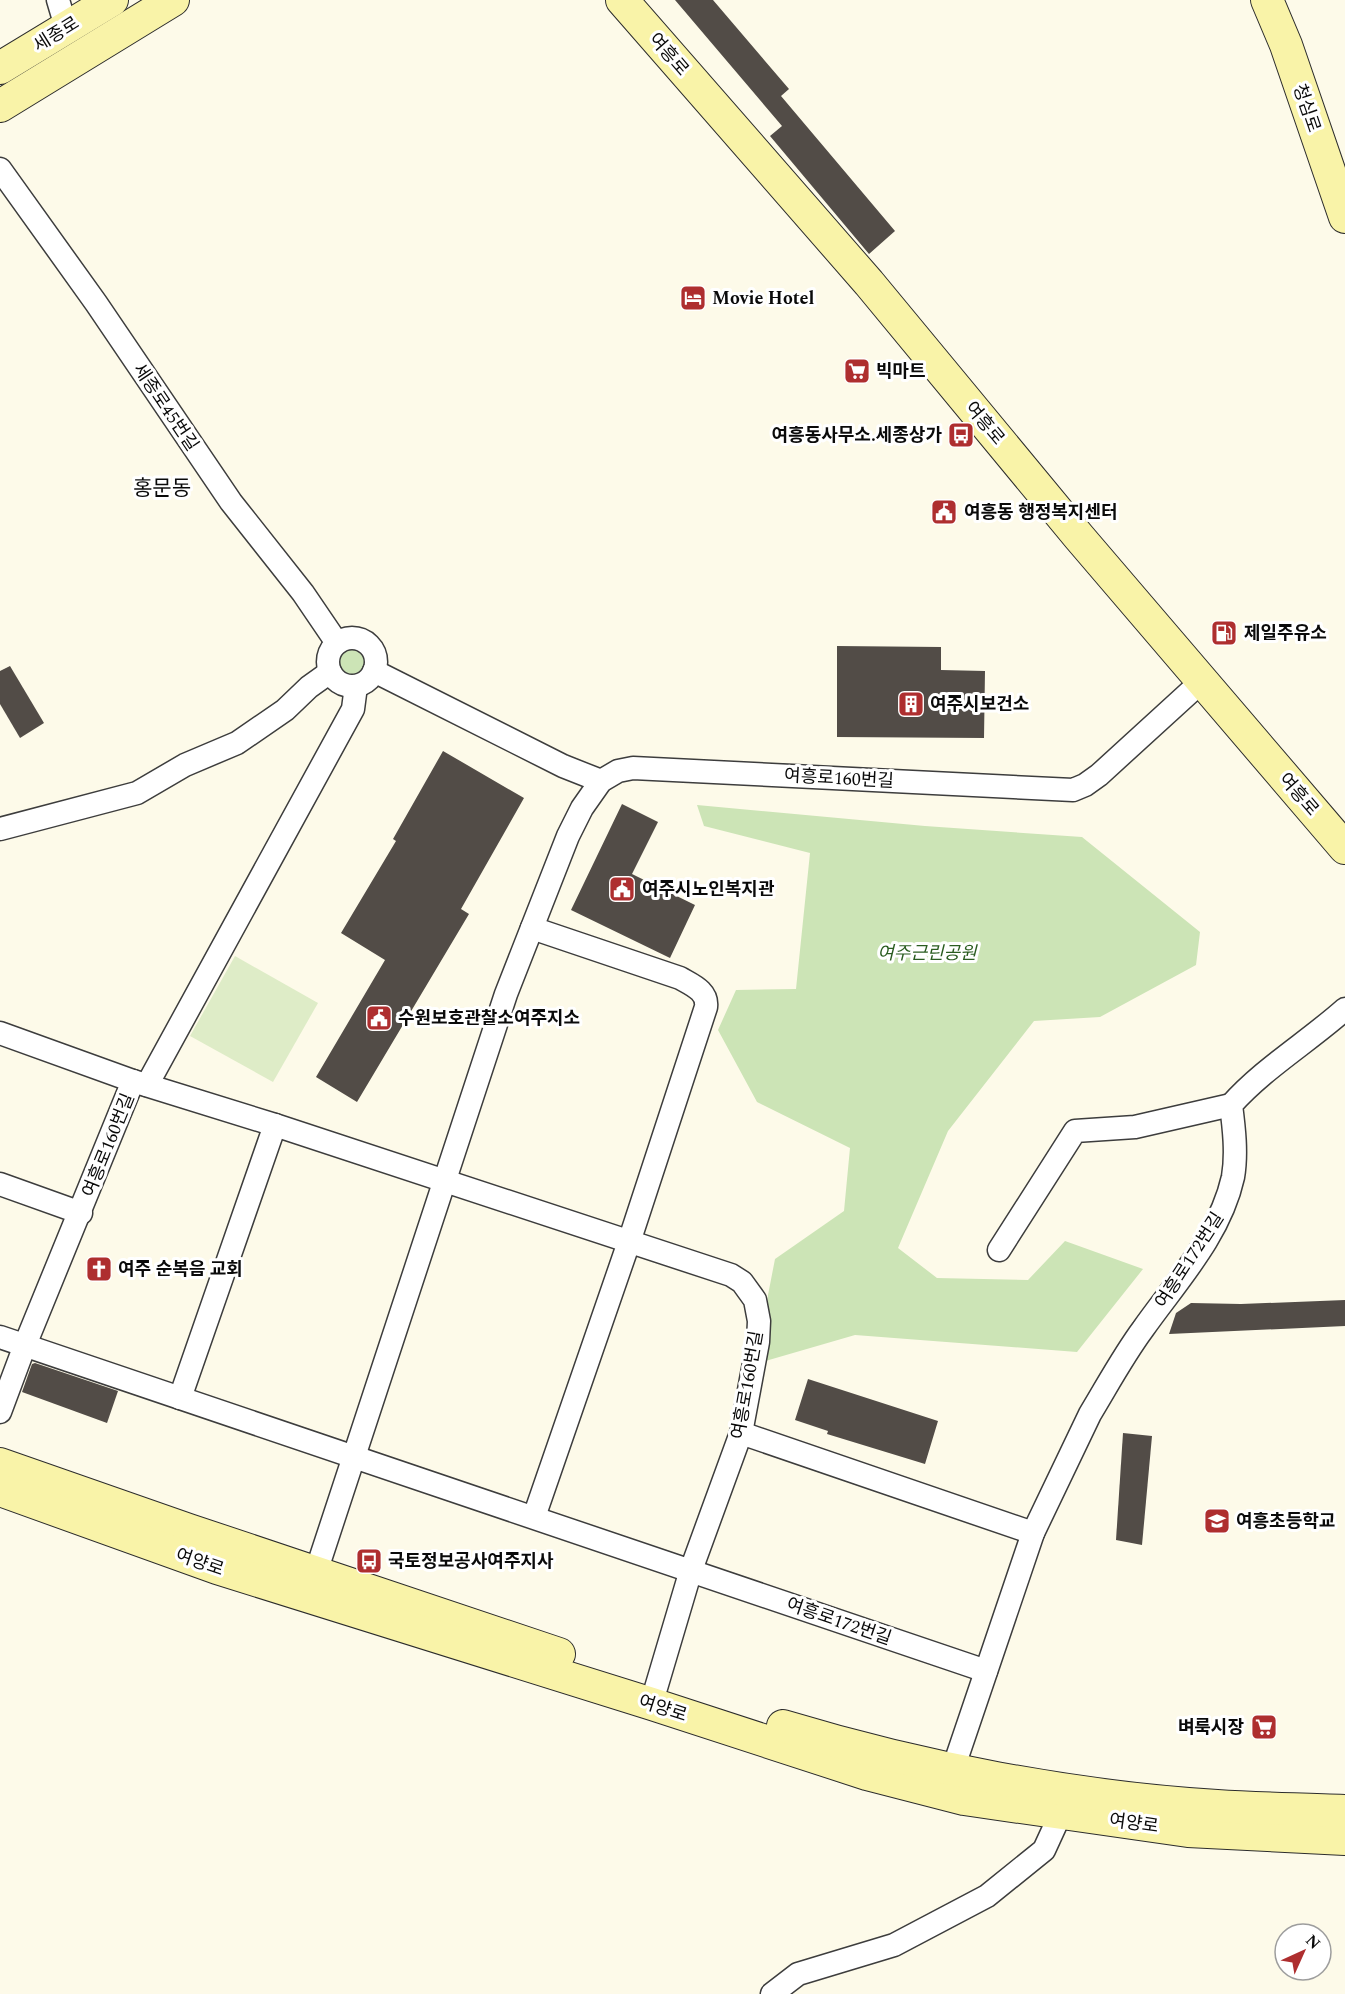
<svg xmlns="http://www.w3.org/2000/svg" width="1345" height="1994" viewBox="0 0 1345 1994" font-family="Spectral,'Noto Sans KR',serif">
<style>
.green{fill:#cce4b6}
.pitch{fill:#deecc7}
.building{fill:#524c47}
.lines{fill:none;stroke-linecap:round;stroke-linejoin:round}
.street-casing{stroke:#3d3d3d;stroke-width:25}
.secondary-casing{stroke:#2c2c2c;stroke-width:34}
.street{stroke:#fff;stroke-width:22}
.secondary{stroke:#f9f3a8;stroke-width:32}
.labels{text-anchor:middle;stroke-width:6;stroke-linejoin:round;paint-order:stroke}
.street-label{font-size:18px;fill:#0a0a0a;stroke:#fff}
.poi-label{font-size:18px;font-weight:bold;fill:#0a0a0a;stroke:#fff;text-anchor:start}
.park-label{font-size:18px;font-style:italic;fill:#2a5c20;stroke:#fff}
.quarter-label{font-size:21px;fill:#0a0a0a;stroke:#fff}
</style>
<rect width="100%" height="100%" fill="#fdfae9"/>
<!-- green -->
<g class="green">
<circle cx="352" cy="662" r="15"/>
<polygon points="697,805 925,826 1082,837 1200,932 1196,965 1100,1017 1034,1021 948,1131 898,1248 937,1278 1028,1280 1065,1241 1143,1269 1077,1352 855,1335 762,1362 768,1295 775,1259 844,1211 850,1148 757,1102 718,1030 736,990 796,989 810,853 704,826"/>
</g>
<!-- pitch -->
<polygon class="pitch" points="235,956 318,1003 273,1082 190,1036"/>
<!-- building -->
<g class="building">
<polygon points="675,0 713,0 789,89 781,96 895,231 869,254 770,136 782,126"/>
<polygon points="837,646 941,647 941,670 985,671 984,738 837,737"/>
<polygon points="10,666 44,723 20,738 0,704 0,671"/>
<polygon points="443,751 524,798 461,909 469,914 357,1102 316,1077 385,960 341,933 396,841 393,839"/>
<polygon points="622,804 658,822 632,874 695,905 670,958 571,910"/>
<polygon points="1345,1300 1345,1326 1169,1334 1176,1313 1191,1303 1241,1304"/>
<polygon points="35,1363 118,1391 107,1423 22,1392 32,1364"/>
<polygon points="808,1379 938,1421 925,1464 827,1434 828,1431 795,1420"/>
<polygon points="1123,1433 1152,1436 1142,1545 1116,1540"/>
</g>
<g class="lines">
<defs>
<g id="street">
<polyline points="58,0 66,27"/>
<polyline points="0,169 96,303 231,502 303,593 337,643"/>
<circle cx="352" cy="662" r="24"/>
<polyline points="374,671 563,766 601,781"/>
<polyline points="0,829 137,793 185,765 237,743 285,710 309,687 330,672"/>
<path d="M532 928 680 978C692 985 708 991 706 1007L629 1242 534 1517"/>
<polyline points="0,1033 133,1081 275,1125 731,1275 742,1282 755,1300 759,1321 758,1342 741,1433 691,1570 656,1688"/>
<polyline points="147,1085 353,709 356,686"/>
<polyline points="0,1184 81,1213"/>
<polyline points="999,1250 1075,1131 1135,1127 1231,1105"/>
<polyline points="0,1337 986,1671"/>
<polyline points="180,1398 275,1125"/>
<polyline points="0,1412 25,1345 133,1081"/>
<polyline points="741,1433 1033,1533"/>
<polyline points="316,1572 506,994 568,836 582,808 601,781 618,771 633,768 1073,790 1085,785 1099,775 1202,681"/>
<path d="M953 1769 1033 1533 1090 1414C1107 1386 1123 1356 1143 1329 1176 1282 1220 1236 1233 1177 1237 1154 1234 1128 1231 1105 1264 1068 1308 1042 1345 1009"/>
<polyline points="772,1994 798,1974 894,1945 987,1896 1044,1850 1061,1813"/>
</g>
<g id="secondary">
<polyline points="622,0 869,283 1079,537 1345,848"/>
<polyline points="1267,0 1286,45 1345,217"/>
<polyline points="0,68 112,0"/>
<polyline points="0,106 173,0"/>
<polyline points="0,1464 189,1530 559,1654"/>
<polyline points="0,1490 217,1568 652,1704 867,1774 964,1799 1188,1831 1345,1839"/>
<path d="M783 1726C922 1768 1073 1797 1217 1806 1260 1809 1303 1809 1345 1811"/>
</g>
</defs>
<!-- street casing -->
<use href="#street" class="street-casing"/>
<!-- secondary casing -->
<use href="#secondary" class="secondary-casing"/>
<!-- street -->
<use href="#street" class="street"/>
<!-- secondary -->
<use href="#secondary" class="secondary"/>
</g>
<!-- icons -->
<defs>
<symbol id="hotel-square" viewBox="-11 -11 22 22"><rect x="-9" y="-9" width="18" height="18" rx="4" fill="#ae2e2f" stroke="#fff"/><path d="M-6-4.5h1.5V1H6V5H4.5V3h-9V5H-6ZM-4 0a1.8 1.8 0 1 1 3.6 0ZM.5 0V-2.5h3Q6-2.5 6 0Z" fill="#fff"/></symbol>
<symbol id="supermarket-square" viewBox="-11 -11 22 22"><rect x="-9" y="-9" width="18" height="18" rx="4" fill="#ae2e2f" stroke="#fff"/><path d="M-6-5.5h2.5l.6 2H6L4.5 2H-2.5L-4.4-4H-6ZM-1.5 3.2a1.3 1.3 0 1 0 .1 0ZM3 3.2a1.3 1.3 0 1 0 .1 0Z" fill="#fff"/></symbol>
<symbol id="bus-square" viewBox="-11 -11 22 22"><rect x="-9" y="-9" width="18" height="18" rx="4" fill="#ae2e2f" stroke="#fff"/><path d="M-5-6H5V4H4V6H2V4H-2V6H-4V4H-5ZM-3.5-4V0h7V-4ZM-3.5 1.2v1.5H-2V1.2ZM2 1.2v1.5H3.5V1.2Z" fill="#fff"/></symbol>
<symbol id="civic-square" viewBox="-11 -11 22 22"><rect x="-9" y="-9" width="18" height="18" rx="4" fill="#ae2e2f" stroke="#fff"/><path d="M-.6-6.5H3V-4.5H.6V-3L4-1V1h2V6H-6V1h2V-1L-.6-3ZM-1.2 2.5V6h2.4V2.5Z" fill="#fff"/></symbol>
<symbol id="fuel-square" viewBox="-11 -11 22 22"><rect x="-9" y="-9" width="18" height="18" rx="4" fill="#ae2e2f" stroke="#fff"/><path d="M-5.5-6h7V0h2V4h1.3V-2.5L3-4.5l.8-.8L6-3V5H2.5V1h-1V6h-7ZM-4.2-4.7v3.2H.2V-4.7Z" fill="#fff"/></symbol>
<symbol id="building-square" viewBox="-11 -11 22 22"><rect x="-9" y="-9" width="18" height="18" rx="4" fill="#ae2e2f" stroke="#fff"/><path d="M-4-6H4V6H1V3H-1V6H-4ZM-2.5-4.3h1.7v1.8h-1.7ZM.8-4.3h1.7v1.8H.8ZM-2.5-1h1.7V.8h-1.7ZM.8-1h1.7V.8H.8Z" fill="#fff"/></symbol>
<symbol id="church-square" viewBox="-11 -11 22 22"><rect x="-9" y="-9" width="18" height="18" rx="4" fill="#ae2e2f" stroke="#fff"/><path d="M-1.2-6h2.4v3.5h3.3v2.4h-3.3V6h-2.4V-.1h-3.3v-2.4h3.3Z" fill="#fff"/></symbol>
<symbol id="school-square" viewBox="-11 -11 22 22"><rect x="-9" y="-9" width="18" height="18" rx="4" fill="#ae2e2f" stroke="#fff"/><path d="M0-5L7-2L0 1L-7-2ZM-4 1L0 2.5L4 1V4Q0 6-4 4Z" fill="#fff"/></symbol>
</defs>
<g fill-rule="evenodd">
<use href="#hotel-square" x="678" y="283" width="30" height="30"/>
<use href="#supermarket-square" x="842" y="356" width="30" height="30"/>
<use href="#bus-square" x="946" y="420" width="30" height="30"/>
<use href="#civic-square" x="929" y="497" width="30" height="30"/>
<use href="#fuel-square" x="1209" y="618" width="30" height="30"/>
<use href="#building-square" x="896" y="689" width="30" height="30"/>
<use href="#civic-square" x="607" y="874" width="30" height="30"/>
<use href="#civic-square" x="364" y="1003" width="30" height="30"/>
<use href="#church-square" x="84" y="1254" width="30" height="30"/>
<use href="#school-square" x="1202" y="1506" width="30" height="30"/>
<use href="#bus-square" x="354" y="1546" width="30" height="30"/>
<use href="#supermarket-square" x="1249" y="1712" width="30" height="30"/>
</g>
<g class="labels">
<!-- street labels -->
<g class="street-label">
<text transform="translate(56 34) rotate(-32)" y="6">세종로</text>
<text transform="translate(669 54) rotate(49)" y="6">여흥로</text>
<text transform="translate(1307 108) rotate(71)" y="6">청심로</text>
<text transform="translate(166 407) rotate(56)" y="6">세종로45번길</text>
<text transform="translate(985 423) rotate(50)" y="6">여흥로</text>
<text transform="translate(839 778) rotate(3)" y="6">여흥로160번길</text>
<text transform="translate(1299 794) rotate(49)" y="6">여흥로</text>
<text transform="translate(108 1145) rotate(-68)" y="6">여흥로160번길</text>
<text transform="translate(1189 1260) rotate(-57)" y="6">여흥로172번길</text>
<text transform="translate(747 1385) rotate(-80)" y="6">여흥로160번길</text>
<text transform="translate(200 1562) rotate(19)" y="6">여양로</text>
<text transform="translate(839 1621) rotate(19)" y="6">여흥로172번길</text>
<text transform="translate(663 1708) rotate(18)" y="6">여양로</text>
<text transform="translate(1134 1823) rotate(8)" y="6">여양로</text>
</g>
<!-- poi labels -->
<g class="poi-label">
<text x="712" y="304">Movie Hotel</text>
<text x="876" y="377">빅마트</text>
<text x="942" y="441" text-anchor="end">여흥동사무소.세종상가</text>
<text x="964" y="518">여흥동 행정복지센터</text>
<text x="1244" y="639">제일주유소</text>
<text x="930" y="710">여주시보건소</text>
<text x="642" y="895">여주시노인복지관</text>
<text x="398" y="1024">수원보호관찰소여주지소</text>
<text x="118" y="1275">여주 순복음 교회</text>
<text x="1236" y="1527">여흥초등학교</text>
<text x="388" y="1567">국토정보공사여주지사</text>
<text x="1244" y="1733" text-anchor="end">벼룩시장</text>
</g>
<!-- park labels -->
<g class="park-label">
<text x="927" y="959">여주근린공원</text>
</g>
<!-- quarter labels -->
<g class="quarter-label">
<text x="162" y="495">홍문동</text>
</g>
</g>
<!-- north arrow -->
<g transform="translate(1303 1952) rotate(45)"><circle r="28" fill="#ffffff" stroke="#9d9d9d" stroke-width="1.5"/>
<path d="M0-4.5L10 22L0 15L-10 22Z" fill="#ae2e2f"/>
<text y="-9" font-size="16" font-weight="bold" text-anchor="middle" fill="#0a0a0a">N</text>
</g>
</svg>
